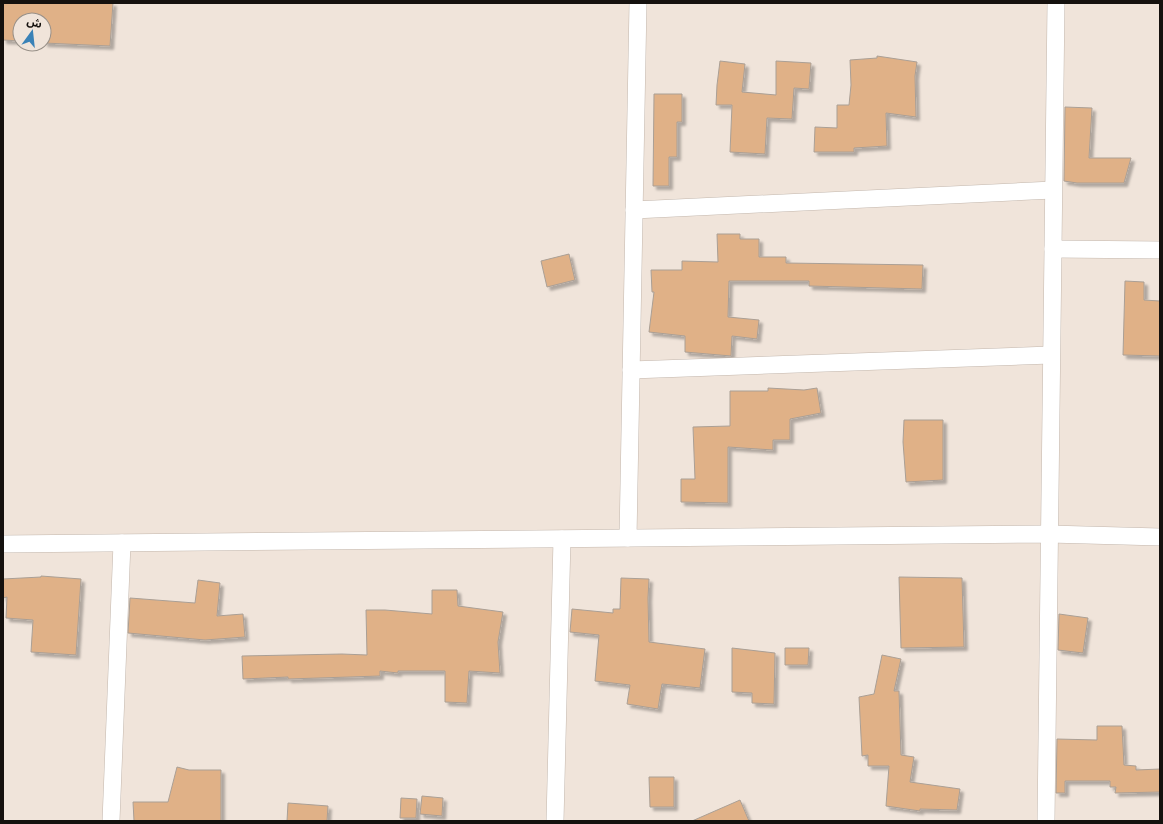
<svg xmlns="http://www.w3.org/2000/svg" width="1163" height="824" viewBox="0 0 1163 824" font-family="'Golos Text','Noto Sans Arabic',sans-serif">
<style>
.building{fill:#e0b187;stroke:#aa9f95;filter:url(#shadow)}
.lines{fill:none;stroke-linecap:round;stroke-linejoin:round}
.street-casing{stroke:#c3b7ad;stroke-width:18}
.street{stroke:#fff;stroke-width:17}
</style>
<defs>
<filter id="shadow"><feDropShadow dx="3.5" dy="3.5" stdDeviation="1" flood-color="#0004"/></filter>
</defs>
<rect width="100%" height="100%" fill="#f0e4da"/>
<!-- building -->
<g class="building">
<polygon points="3,3 113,3 110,46 44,43 44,20 20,20 20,41 3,40"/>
<polygon points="877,56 917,62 915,76 916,117 886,113 887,146 854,148 854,152 814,152 815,127 837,128 837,105 849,105 851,85 850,60 877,58"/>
<polygon points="720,61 745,64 742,92 776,95 776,61 811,63 809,89 794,88 792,119 767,118 765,154 730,152 732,105 716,105 717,85"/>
<polygon points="654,94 682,94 682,122 677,122 677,157 669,157 669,186 653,186"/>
<polygon points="1065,107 1092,108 1089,158 1131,158 1124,183 1077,183 1064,181"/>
<polygon points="717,234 740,234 740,239 759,239 759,257 786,257 786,263 923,265 922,289 809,286 809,281 729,281 728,317 759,320 757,339 732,336 731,356 685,352 685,336 649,332 654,292 652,292 651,270 682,270 682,261 718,262"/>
<polygon points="569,254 575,280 547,287 541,261"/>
<polygon points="1125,281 1144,282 1144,300 1160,301 1160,356 1123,355"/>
<polygon points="768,388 804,390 817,388 821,413 790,419 790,440 773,440 773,450 728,447 728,503 681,502 681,479 695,479 693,427 730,426 730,391 768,391"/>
<polygon points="904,420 943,420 943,480 906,482 903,442"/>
<polygon points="41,576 81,579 76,655 31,652 33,620 6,618 7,597 3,598 3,579 41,577"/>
<polygon points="899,577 962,578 964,647 901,648"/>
<polygon points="621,578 649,579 648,598 649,642 705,649 700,688 662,684 658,709 627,704 630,685 595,681 599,635 570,632 572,609 613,613 613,609 620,609"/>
<polygon points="198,580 220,583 217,616 243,614 245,637 205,640 128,633 130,598 195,603"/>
<polygon points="432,590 457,590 458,606 503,612 498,642 500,673 469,671 467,703 445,702 445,671 398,671 398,673 380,671 380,676 288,679 288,677 243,679 242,656 342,654 367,655 366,610 385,610 432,614"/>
<polygon points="1059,614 1088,618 1083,653 1058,650"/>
<polygon points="732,648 775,653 774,704 752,703 752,693 732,692"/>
<polygon points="785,648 809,648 808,665 785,665"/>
<polygon points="882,655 901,659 894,691 899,691 901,755 914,757 910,782 960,789 957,810 920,809 920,811 886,806 889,766 868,766 868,755 862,756 859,697 874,694"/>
<polygon points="1097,726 1122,726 1124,765 1136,766 1136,770 1160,769 1160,792 1115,793 1116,787 1110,787 1110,781 1065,781 1065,793 1056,793 1057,739 1097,740"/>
<polygon points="177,767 189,770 221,770 221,821 134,821 133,802 168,802"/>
<polygon points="649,777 674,777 674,807 650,807"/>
<polygon points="422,796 443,798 442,816 420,814"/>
<polygon points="401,798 417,799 416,818 400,818"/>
<polygon points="740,800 749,821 692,821"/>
<polygon points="288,803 328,806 327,821 287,821"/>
</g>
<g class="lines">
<defs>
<g id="street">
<polyline points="634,210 1053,190"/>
<polyline points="1053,249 1160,250"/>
<polyline points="631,370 1051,355"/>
<polyline points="628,538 638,3"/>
<polyline points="3,544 1049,534 1160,537"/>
<polyline points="111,821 122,543"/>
<polyline points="555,821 562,539"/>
<polyline points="1046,821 1056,3"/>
</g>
</defs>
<!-- street casing -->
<use href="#street" class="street-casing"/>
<!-- street -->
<use href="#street" class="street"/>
</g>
<!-- border -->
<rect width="1163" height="824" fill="none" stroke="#15110e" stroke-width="8"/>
<!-- north arrow -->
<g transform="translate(32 32) rotate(15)"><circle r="19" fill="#f0e4da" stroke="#989088"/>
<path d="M0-3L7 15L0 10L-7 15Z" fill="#3a82b7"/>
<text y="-6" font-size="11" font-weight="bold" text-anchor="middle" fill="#15110e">ش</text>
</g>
</svg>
